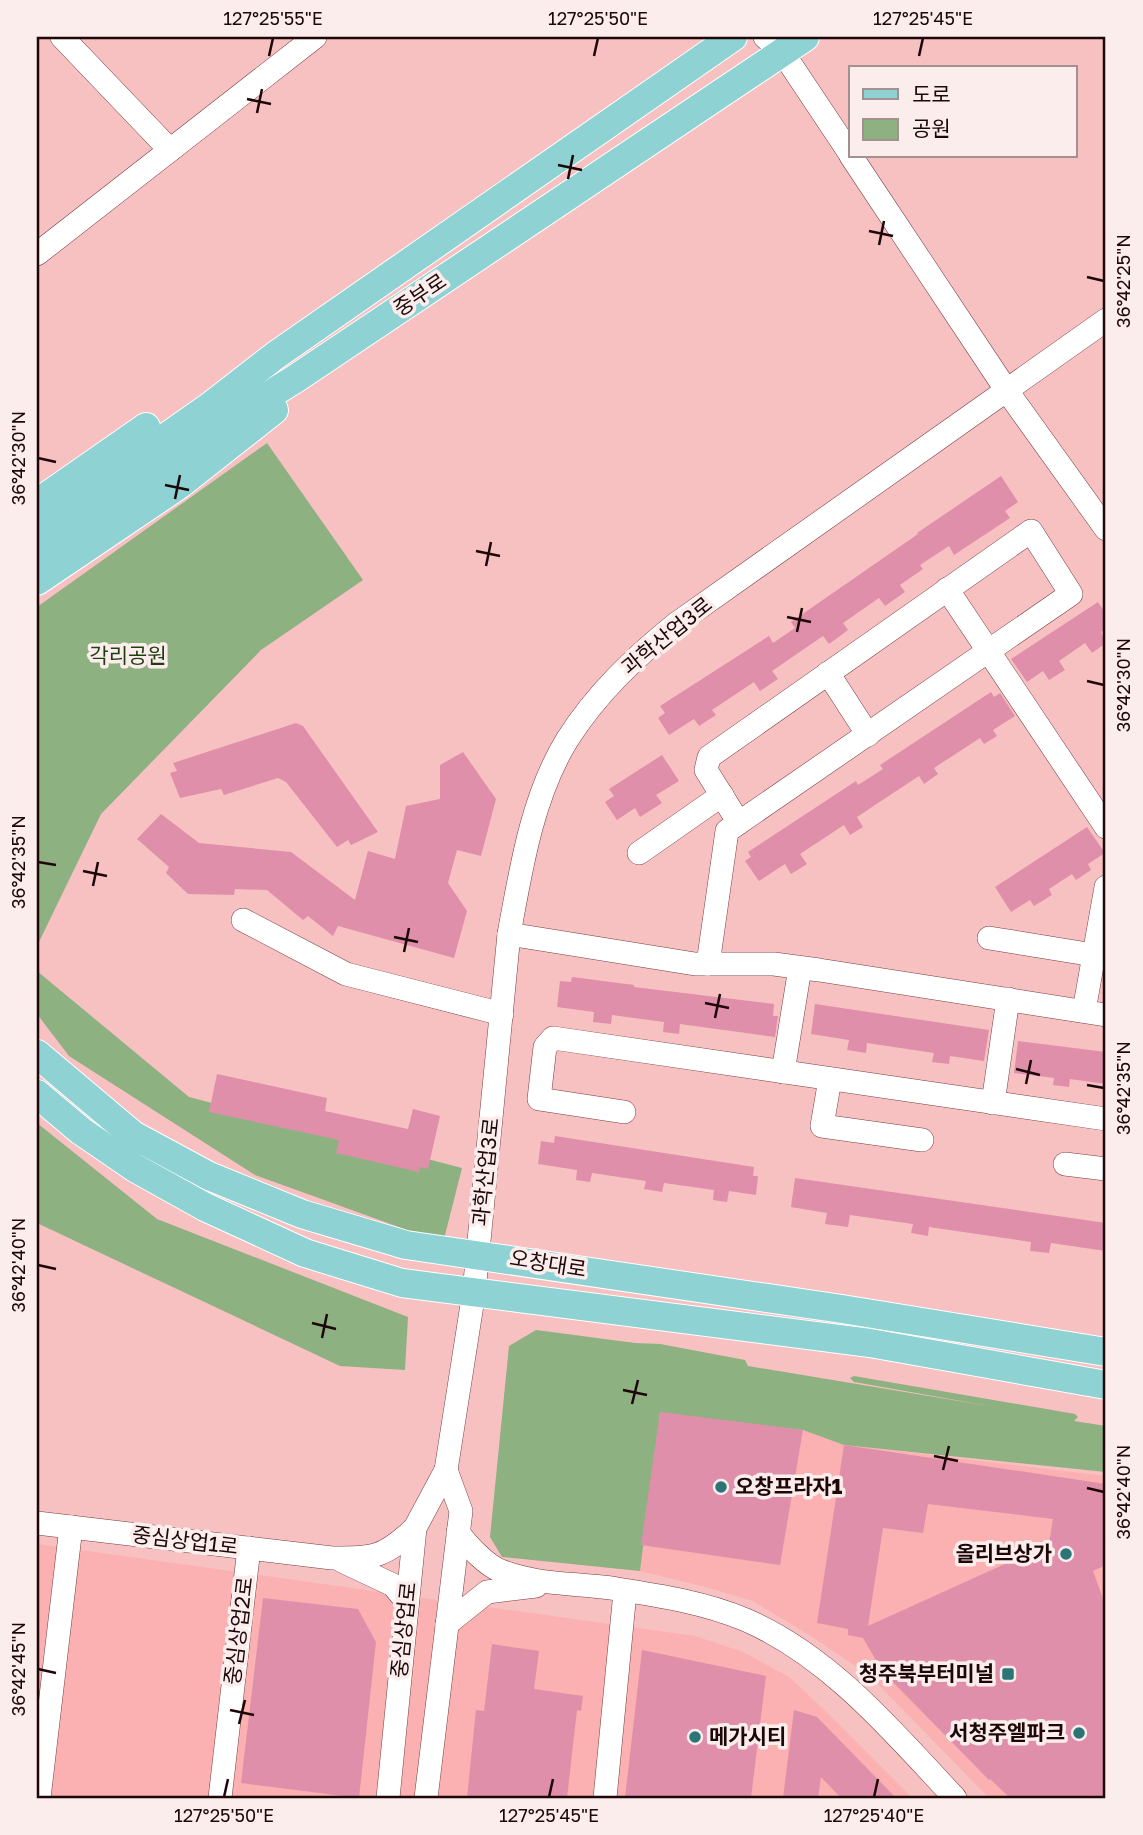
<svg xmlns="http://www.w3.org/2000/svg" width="1143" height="1835" viewBox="0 0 1143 1835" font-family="'Golos Text','Noto Sans KR',sans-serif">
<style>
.built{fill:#fbb0b1}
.green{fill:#8db181}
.building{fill:#e08fab;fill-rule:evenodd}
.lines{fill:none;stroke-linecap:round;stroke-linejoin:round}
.minor-casing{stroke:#773e41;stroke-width:24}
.major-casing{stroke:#fff;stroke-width:30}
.minor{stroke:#fff;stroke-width:23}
.major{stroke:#8ed2d4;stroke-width:28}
.ticks{fill:none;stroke:#1d0708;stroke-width:2.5}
.poi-dot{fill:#2b7577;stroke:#fceded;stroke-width:2.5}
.labels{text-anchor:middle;stroke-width:7;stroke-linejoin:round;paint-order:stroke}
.street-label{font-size:21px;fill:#1d0708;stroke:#fceded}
.park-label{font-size:21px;fill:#1e3d11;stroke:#fceded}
.poi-label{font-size:21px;font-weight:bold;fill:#1d0708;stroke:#fceded;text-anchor:end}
.neatline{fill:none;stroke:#1d0708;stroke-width:2.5}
.ticks-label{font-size:18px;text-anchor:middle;fill:#1d0708}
</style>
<rect width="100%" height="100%" fill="#f7c0c1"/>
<!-- built -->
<g class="built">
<polygon points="660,1412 803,1430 844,1445 1106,1476 1106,1798 989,1798 870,1676 811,1636 753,1601 702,1586 640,1571"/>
<polygon points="37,1544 695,1636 743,1652 789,1677 836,1721 912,1798 37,1798"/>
</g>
<!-- green -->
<g class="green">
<polygon points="267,443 363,580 261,650 101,814 37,946 37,607"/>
<polygon points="37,971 189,1097 462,1168 443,1243 255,1175 69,1056 37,1014"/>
<polygon points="37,1123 157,1219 408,1317 405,1370 340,1366 37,1223"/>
<polygon points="536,1330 635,1343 660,1344 745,1360 748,1366 995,1407 854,1382 850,1378 854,1376 1075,1414 1078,1417 1074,1421 1106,1426 1106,1472 844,1445 803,1430 660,1413 640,1571 502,1557 490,1537 509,1346"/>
</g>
<!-- building -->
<g class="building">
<polygon points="1001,476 1018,502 1005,511 1010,518 954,555 949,546 920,565 923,569 900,585 905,592 885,606 879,598 843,623 848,630 829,644 823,636 772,671 778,679 760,691 754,682 712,710 716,715 699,726 694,719 669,735 658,718 665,713 660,706 769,636 773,643 795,628 791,622 918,534 917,533"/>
<polygon points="1098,602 1106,614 1106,628 1101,632 1106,643 1092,653 1085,643 1059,661 1065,670 1049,680 1043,671 1027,682 1011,659"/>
<polygon points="991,692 994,697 1000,693 1015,716 993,730 997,736 984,744 980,738 934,768 938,774 924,784 919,776 878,803 857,817 863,827 850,835 844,825 800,854 807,864 791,874 785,864 759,881 745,861 751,857 748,852 856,781 858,785 883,769 880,765"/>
<polygon points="296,723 303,726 378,832 351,845 348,840 337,847 286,782 278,778 224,795 221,789 180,798 170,773 177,771 173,763"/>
<polygon points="463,752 496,799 481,856 457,850 448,883 467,911 454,958 338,926 333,936 308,916 303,920 267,890 235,889 234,895 188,894 166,873 169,867 137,839 161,814 199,843 291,852 355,900 368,851 395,859 406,806 440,799 440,765"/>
<polygon points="662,755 679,781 656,795 662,803 640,817 635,808 617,820 605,802 614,796 609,789"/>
<polygon points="1087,827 1105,853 1088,864 1091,870 1076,880 1072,874 1049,889 1052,895 1034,906 1030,900 1011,912 995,887"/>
<polygon points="572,977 634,985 634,987 774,1004 773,1016 778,1016 775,1037 680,1024 679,1034 663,1032 664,1022 612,1015 611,1024 593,1022 594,1012 557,1007 560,981 571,982"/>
<polygon points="815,1004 989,1030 984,1061 950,1056 949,1064 932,1062 934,1053 867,1043 866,1053 847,1050 849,1040 811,1034"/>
<polygon points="1018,1041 1106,1052 1106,1084 1070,1079 1069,1087 1053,1085 1054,1078 1014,1073"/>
<polygon points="217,1074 327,1098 325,1111 408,1129 413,1109 440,1116 428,1169 420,1167 419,1172 336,1153 339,1140 209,1112"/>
<polygon points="555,1136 754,1167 753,1176 758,1176 756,1195 729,1191 727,1202 713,1200 714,1190 664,1183 662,1192 644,1189 646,1181 592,1173 590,1182 576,1180 577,1170 538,1164 541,1141 554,1143"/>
<polygon points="795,1178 1106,1223 1106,1251 1051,1243 1049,1253 1030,1251 1031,1242 929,1227 928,1236 911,1233 913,1224 850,1215 848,1227 825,1224 827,1213 791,1207"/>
<polygon points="660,1412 803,1430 780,1565 641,1545"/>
<path d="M844 1445 1106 1484V1565L1093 1571 1106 1607V1798H1010L990 1779 989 1780 885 1674H884L863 1638 848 1635V1629L817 1623ZM928 1504 1053 1519 1049 1544 868 1626 883 1528 923 1533Z"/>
<polygon points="263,1598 358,1609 376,1642 359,1798 241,1783"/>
<polygon points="492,1644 539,1651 534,1689 583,1696 581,1711 577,1710 567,1798 467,1798 476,1710 484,1711"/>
<polygon points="642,1650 766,1676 751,1798 625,1798"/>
<polygon points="794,1710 817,1717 896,1798 841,1798 821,1777 818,1798 783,1798"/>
</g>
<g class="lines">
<defs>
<g id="minor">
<polyline points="62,37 170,150"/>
<polyline points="765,37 783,53 851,155"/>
<polyline points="851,156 1007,391 1106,529"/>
<polyline points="37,254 315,37"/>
<polyline points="947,589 1106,827"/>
<polyline points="828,673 868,735"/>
<polyline points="639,853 722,795"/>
<polyline points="243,920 346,974 502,1014"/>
<polyline points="509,934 695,964 774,964 819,970 1106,1015"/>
<polyline points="989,938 1106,957"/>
<polyline points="708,964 727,831 1071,594 1031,531 709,757 706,770 739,823"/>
<polyline points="1084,1011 1106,887"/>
<polyline points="783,1072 800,968"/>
<polyline points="830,1079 822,1126 922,1140"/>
<polyline points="993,1103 1008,999"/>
<polyline points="624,1112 539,1099 545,1047 553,1038 1106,1119"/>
<polyline points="1065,1164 1106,1169"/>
<path d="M446 1470 474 1292 509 934C521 869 532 797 567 740 596 694 634 658 676 624L1106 320"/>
<path d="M37 1523 332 1558C375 1558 383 1558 415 1528"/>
<path d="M458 1532C467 1545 487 1566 501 1571 536 1585 575 1583 611 1588 656 1595 704 1602 746 1620 831 1657 893 1732 955 1798"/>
<polyline points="342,1561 393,1585 407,1602"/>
<polyline points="447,1624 487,1592 536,1586"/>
<polyline points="39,1798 71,1527"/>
<polyline points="220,1798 249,1548"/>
<polyline points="388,1798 415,1528 446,1470 461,1511 426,1798"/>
<polyline points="605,1798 625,1592"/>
</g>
<g id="major">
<polyline points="37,503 146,427"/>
<polyline points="37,528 209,407 276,355 733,37"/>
<polyline points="37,554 229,420 295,379 805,37"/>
<polyline points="37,581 179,485 274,410"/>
<polyline points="37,1054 133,1135 209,1176 302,1214 406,1245 842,1309 1106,1352"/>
<polyline points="37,1094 81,1131 135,1168 205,1207 305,1253 402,1283 870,1343 1106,1385"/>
</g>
</defs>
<!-- minor casing -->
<use href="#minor" class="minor-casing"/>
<!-- major casing -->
<use href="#major" class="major-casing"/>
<!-- minor -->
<use href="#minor" class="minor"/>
<!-- major -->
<use href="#major" class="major"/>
</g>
<!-- ticks -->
<path class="ticks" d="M269 56 273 38M594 56 598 38M919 56 923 38M247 99 271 104M257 113 262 89M558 165 582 170M568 179 573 155M869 231 893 236M879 245 884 221M1087 277 1104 281M38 458 56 462M165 485 189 490M175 499 180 475M476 551 500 556M486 566 491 542M787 617 811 622M797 632 802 608M1087 681 1104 685M38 862 56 865M83 871 107 876M93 886 98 862M394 937 418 942M404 952 409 928M705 1003 729 1008M715 1018 720 994M1016 1069 1040 1075M1026 1084 1031 1060M1087 1085 1104 1088M38 1265 56 1269M312 1323 336 1329M322 1338 327 1314M623 1390 647 1395M632 1404 638 1380M934 1456 958 1461M943 1470 949 1446M1087 1488 1104 1492M38 1669 56 1673M230 1710 254 1715M239 1724 245 1700M224 1797 228 1779M549 1797 553 1779M874 1797 878 1779"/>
<!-- markers -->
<g class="poi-dot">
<circle cx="721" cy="1487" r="7"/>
<circle cx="1066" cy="1554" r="7"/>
<rect x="1001" y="1667" width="14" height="14" rx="3.5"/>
<circle cx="1079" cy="1733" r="7"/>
<circle cx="695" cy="1737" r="7"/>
</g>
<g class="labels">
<!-- street labels -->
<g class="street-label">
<text transform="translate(420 295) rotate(-34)" y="7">중부로</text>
<text transform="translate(667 636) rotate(-39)" y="7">과학산업3로</text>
<text transform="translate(486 1172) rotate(-84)" y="7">과학산업3로</text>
<text transform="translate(548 1264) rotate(9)" y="7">오창대로</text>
<text transform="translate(185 1541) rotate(7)" y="7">중심상업1로</text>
<text transform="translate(404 1630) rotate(-84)" y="7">중심상업로</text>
<text transform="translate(239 1631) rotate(-83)" y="7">중심상업2로</text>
</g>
<!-- park labels -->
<g class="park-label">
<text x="128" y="663">각리공원</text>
</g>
<!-- poi labels -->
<g class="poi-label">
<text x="735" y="1494" text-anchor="start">오창프라자1</text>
<text x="1052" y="1561">올리브상가</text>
<text x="994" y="1681">청주북부터미널</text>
<text x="1065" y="1740">서청주엘파크</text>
<text x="709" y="1744" text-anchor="start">메가시티</text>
</g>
</g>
<!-- border -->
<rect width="1143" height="1835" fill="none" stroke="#fceded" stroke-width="77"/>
<!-- legend -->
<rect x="849" y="66" width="228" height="91" fill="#fceded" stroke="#a39191" stroke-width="2"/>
<rect x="863" y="89" width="35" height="10" fill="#8ed2d4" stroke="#a39191" stroke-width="2"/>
<text x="912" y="102" font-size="21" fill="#1d0708">도로</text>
<rect x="863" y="119" width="35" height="21" fill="#8db181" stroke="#a39191" stroke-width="2"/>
<text x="912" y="136" font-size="21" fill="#1d0708">공원</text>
<rect x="38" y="38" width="1066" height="1759" class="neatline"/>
<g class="ticks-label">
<text x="273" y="25">127°25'55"E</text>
<text x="598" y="25">127°25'50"E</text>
<text x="923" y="25">127°25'45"E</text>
<text transform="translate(1124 281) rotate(-90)" y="6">36°42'25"N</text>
<text transform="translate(19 458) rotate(-90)" y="6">36°42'30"N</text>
<text transform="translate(1124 685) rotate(-90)" y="6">36°42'30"N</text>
<text transform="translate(19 862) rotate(-90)" y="6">36°42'35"N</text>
<text transform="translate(1124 1088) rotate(-90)" y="6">36°42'35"N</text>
<text transform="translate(19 1265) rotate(-90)" y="6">36°42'40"N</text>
<text transform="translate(1124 1492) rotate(-90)" y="6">36°42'40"N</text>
<text transform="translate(19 1669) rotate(-90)" y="6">36°42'45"N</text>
<text x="224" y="1822">127°25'50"E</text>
<text x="549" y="1822">127°25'45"E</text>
<text x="874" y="1822">127°25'40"E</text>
</g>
</svg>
